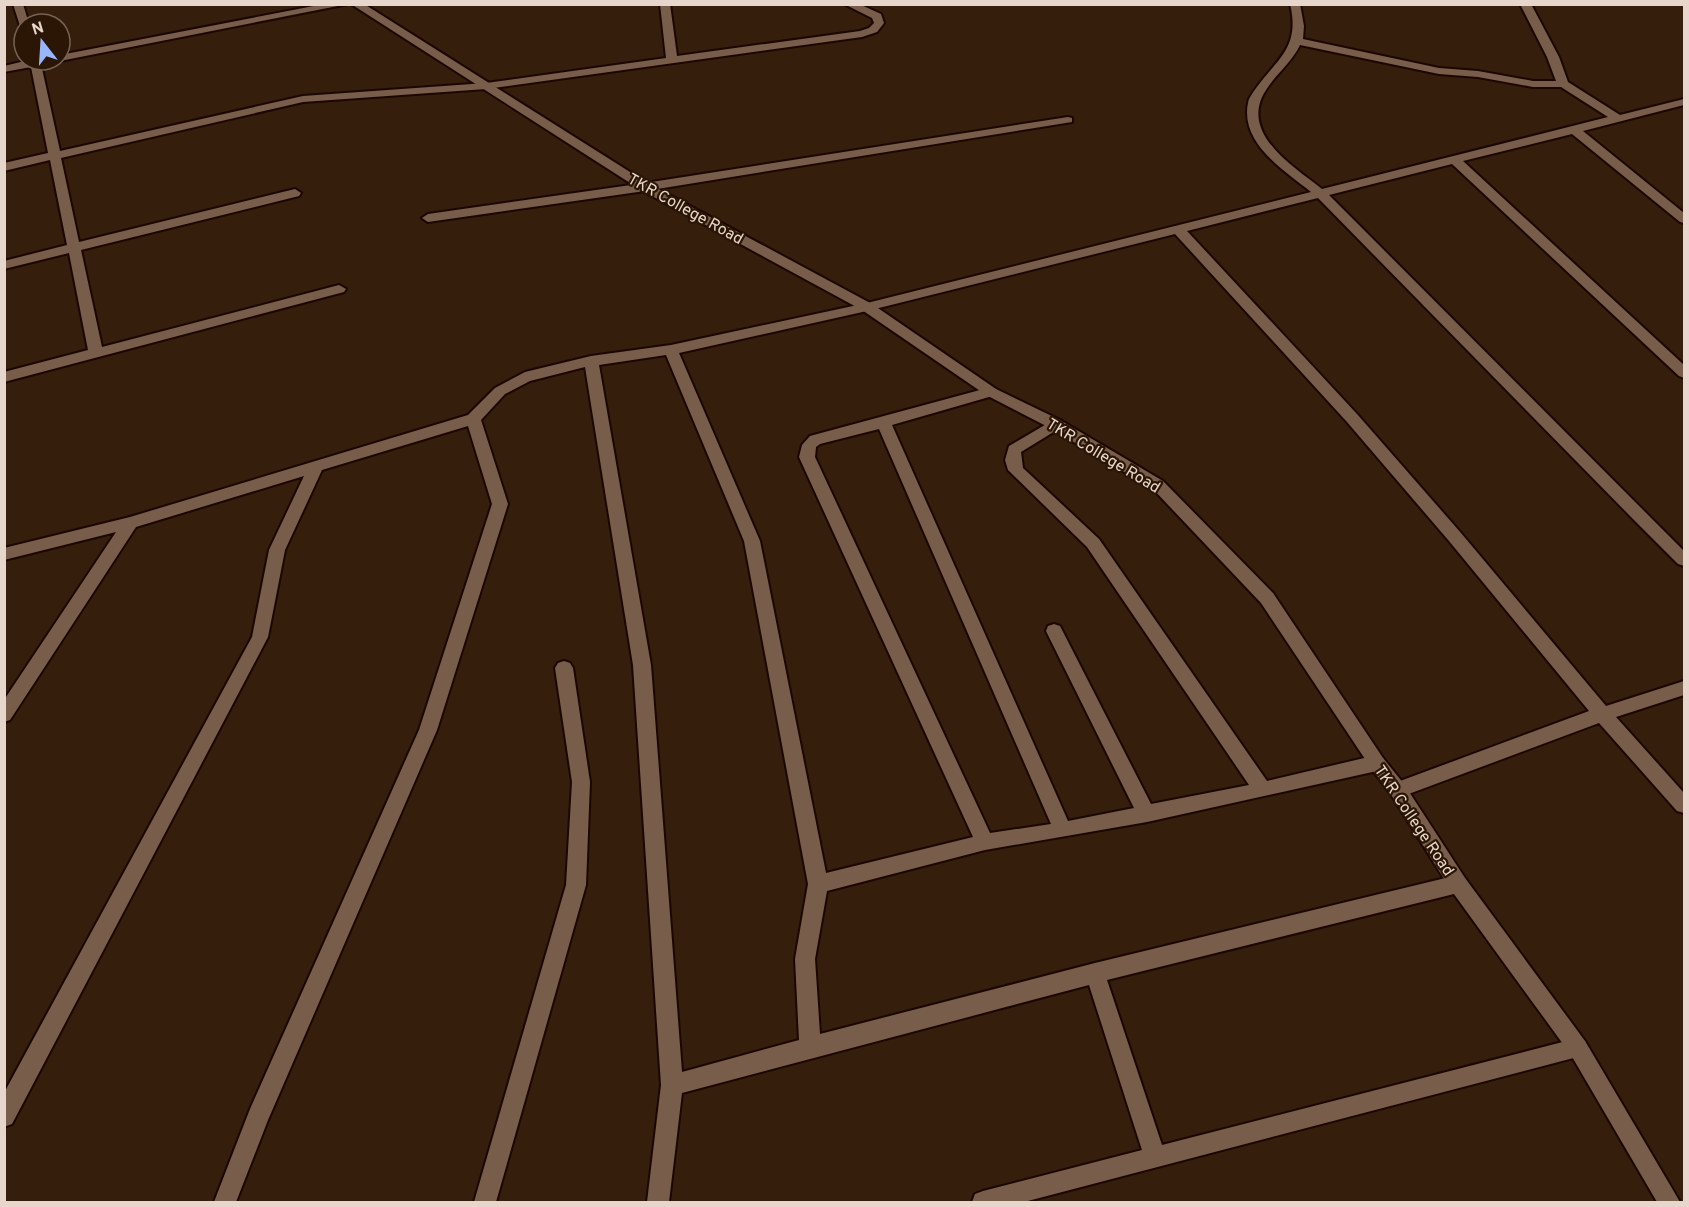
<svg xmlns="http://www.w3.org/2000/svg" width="1689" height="1207" viewBox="0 0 1689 1207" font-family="Overpass,sans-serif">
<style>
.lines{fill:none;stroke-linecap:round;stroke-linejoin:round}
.minor-casing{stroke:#1c0700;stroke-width:4}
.tertiary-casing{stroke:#1c0700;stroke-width:4}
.minor{fill:#785d4a;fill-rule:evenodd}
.tertiary{fill:#785d4a;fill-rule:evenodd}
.labels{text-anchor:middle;stroke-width:4.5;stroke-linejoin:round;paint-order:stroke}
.street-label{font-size:16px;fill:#e6d6cc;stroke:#2b1504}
</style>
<rect width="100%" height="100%" fill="#361e0d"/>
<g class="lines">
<defs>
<g id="minor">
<polygon points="13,4 23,4 29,24 24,24 24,27 20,26"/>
<polygon points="324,4 348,4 60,61 56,60 60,60 60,55"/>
<polygon points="660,4 670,4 677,56 860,31 869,28 874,23 872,18 844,4 859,4 881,14 884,23 877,32 862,37 486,89 303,102 61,158 79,242 295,189 301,193 299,196 81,250 102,347 339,285 346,289 344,292 4,382 4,372 88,350 69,253 4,269 4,261 67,245 50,160 4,171 4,163 48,153 31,67 4,72 4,66 29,60 53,60 41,64 60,151 303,96 486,83 666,58"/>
<path d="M1290 4H1300L1304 26 1303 39 1439 68 1478 71 1533 81H1556L1547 57 1520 4H1531L1559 57 1568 82 1620 115 1684 99V105L1583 131 1684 213V223L1680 222 1572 134 1463 161 1684 365V378L1679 376 1452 164 1329 195 1684 551V566L1678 564 1634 520 1318 198 1187 231 1357 414 1461 533 1606 706 1684 681V695L1616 717 1684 793V813L1677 811 1599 723 1398 798 1392 796 1389 790 1392 784 1589 711 1449 541 1347 422 1175 234 867 311 679 353 760 541 826 873 973 837 799 457 802 445 810 436 991 387 996 389 998 392 996 395 892 425 1068 821 1134 808 1046 631 1048 626 1054 624 1060 626 1151 804 1249 785 1087 547 1008 470 1005 460 1009 446 1055 419 1060 420 1062 424 1060 428 1021 452 1023 468 1099 539 1267 781 1377 755 1383 758 1386 763 1383 768 1377 771 1147 822 985 850 827 891 815 959 820 1034 1095 963 1458 875 1465 878 1468 884 1465 890 1458 893 1107 980 1162 1145 1578 1038 1585 1041 1588 1048 1585 1055 1024 1202H972L975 1194 983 1191 1142 1150 1089 985 682 1093 669 1202H647L661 1085 633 665 585 367 530 381 505 394 481 420 508 504 437 730 268 1120 236 1202H214L250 1109 419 730 492 504 468 426 322 470 285 550 268 637 12 1124 4 1127V1093L252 637 269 550 304 476 136 527 10 720 4 722V700L116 532 4 560V548L130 517 468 415 495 388 525 372 591 356 671 345 867 303 1311 192C1282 169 1237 141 1249 99 1270 62 1302 53 1290 4ZM1300 45 1439 74 1478 77 1533 87H1561L1608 117 1322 189C1294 167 1238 133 1266 90 1276 74 1292 62 1300 45ZM666 355 744 541 808 884 795 959 799 1040 682 1072 651 665 599 365ZM879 429 1051 824 990 833 815 457 816 447 820 444Z"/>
<polygon points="1068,117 1072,118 1072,122 645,191 428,222 422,218 428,214 645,183"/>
<polygon points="564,661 570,663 573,668 590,782 586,885 496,1202 474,1202 566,885 572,782 555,668 558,663"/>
</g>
<polygon id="tertiary" points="351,4 364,4 649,184 872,304 996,389 1060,420 1163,481 1273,593 1383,758 1404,784 1465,878 1585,1041 1680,1202 1657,1202 1571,1055 1451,890 1392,796 1371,768 1261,603 1153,489 1050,428 986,395 862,310 641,190"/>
</defs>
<!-- minor casing -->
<use href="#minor" class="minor-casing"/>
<!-- tertiary casing -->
<use href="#tertiary" class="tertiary-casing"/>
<!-- minor -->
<use href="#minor" class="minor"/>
<!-- tertiary -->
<use href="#tertiary" class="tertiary"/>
</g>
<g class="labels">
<!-- street labels -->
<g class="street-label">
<text transform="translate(686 208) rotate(29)" y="6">TKR College Road</text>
<text transform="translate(1104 455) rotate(31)" y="6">TKR College Road</text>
<text transform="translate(1415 820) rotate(56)" y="6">TKR College Road</text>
</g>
</g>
<!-- border -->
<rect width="1689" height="1207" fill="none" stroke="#e6d6cc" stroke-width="12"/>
<!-- north arrow -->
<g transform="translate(42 42) rotate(343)"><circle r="28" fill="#2b1504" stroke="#766254" stroke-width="1.5"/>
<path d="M0-4.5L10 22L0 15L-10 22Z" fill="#97b6fd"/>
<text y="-9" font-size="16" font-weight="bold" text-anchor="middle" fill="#e6d6cc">N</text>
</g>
</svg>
